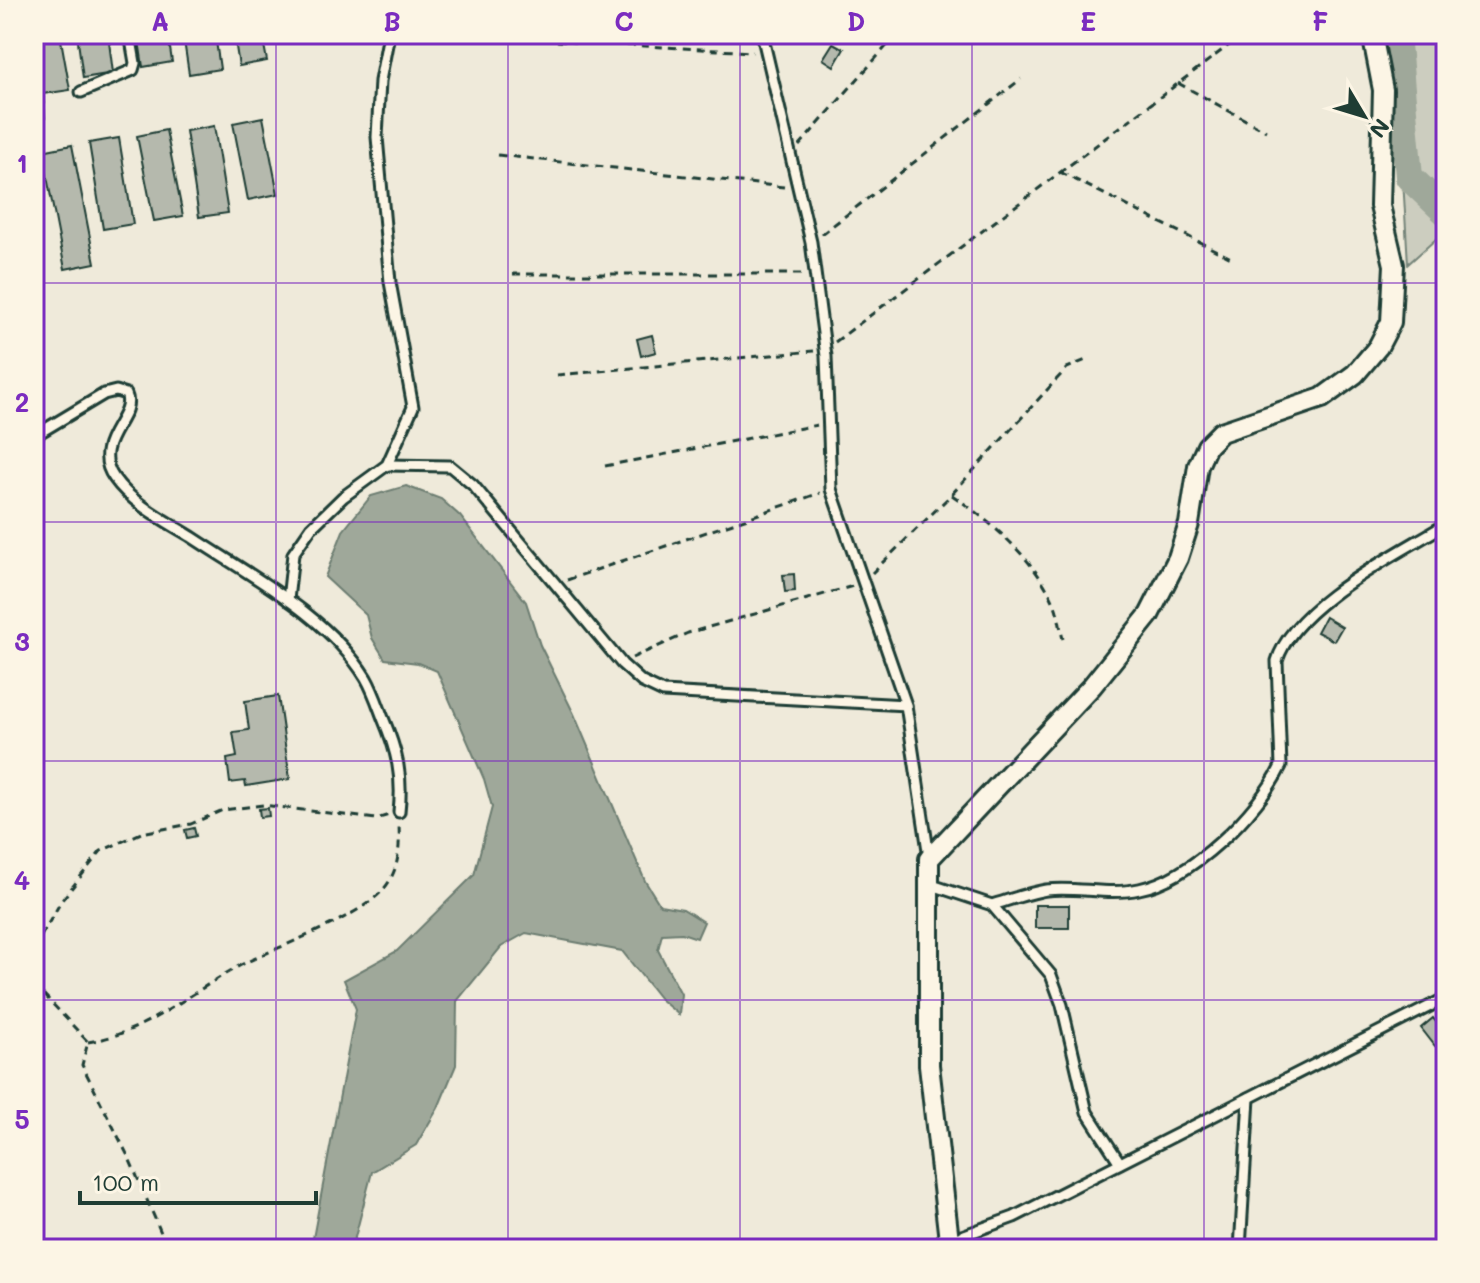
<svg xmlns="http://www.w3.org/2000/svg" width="1480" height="1283" viewBox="0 0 1480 1283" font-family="Mali,sans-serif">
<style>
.green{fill:#cccdbf;stroke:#76857a;stroke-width:2}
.water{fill:#9fa89a;stroke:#6c7d71;stroke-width:2}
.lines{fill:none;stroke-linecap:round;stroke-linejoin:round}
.river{stroke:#9fa89a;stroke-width:28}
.building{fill:#b5b9ad;stroke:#1f3d34;stroke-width:2}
.service-casing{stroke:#1f3d34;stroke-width:15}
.minor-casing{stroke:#1f3d34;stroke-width:24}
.path{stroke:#1f3d34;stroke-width:3;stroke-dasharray:8 6;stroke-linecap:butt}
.service{stroke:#fcf5e5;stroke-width:9}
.minor{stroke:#fcf5e5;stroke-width:18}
.grid{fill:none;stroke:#7b2cbf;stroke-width:2;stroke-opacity:0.55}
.neatline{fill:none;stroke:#7b2cbf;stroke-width:3}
.grid-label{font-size:26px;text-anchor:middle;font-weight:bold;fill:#7b2cbf}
</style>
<rect width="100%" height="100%" fill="#efeada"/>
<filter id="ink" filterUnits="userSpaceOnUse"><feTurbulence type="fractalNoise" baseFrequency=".0125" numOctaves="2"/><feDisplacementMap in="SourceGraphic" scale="16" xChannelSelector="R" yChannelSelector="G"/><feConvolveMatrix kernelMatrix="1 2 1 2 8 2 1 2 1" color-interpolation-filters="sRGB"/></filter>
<g filter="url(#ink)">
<!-- green -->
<polygon class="green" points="1379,34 1446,34 1446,230 1408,264 1401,145"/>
<!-- water -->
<polygon class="water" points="406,486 441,499 460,516 526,602 540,645 574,714 645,881 660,905 683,909 704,922 697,938 682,933 662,934 658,950 681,994 679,1015 660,999 622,951 526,933 501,947 457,1001 456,1065 438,1108 416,1145 372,1172 353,1245 357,1249 311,1249 356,1009 344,980 397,951 474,875 492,807 484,779 437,671 418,663 385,659 372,638 366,615 325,577 343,531 371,496"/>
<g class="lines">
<!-- river -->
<polyline class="river" points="1396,34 1409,177 1446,212"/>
</g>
<!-- building -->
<g class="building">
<polygon points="34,34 60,34 70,90 42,94"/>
<polygon points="77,34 108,34 113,73 83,78"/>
<polygon points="138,34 168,34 172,62 143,67"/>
<polygon points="183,34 215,34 220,69 189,74"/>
<polygon points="234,34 262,34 267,61 239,66"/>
<polygon points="833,43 844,49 834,66 823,59"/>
<polygon points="43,96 45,120 34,121 34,97"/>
<polygon points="263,117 278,194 248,200 233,123"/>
<polygon points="214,126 228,213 199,217 186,131"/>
<polygon points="166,130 183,216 154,221 137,136"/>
<polygon points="119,138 133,224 103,229 89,143"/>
<polygon points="72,145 95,263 65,269 42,151"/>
<polygon points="34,227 41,268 34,269"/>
<polygon points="652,335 656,352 641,356 637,339"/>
<polygon points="794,574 795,591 785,592 783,575"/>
<polygon points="1325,617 1342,627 1334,641 1317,632"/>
<polygon points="278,696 290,779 246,786 245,781 230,783 227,759 237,757 233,732 249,730 245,701"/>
<polygon points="268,808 269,816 260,817 259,809"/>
<polygon points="194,828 196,836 187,838 185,830"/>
<rect x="1035" y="905" width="34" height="23"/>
<polygon points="1433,1018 1446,1034 1435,1046 1421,1028"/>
</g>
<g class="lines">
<defs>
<g id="service">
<polyline points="762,34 811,242 826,356 831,489 906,705 929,857"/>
<polyline points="81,92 133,70 135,63 130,34"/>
<path d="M34 436 104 394 116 391 126 394C137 418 89 442 114 478 132 504 166 521 192 537 252 577 327 615 366 678 373 690 378 705 383 718 397 751 403 776 399 812"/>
<polyline points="387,465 450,466 473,485 622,664 642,682 663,692 906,705"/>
<polyline points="288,600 293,554 311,528 343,497 387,465 413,407 390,282 377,137 380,81 389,34"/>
<polyline points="929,884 992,905 1051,975 1062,1005 1087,1112 1120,1163"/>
<path d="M992 905C1009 900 1028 893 1046 890 1076 886 1108 896 1139 889 1191 879 1258 813 1281 766L1277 661C1294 604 1398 554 1446 524"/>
<polyline points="948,1241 1014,1217 1446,998"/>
<polyline points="1240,1249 1249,1098"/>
</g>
<polyline id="minor" points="950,1249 929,1065 929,859 1092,686 1149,615 1178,558 1189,524 1198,466 1207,446 1221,432 1322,398 1355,374 1378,347 1391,322 1394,265 1380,206 1383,90 1372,34"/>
</defs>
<!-- service casing -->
<use href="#service" class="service-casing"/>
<!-- minor casing -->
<use href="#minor" class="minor-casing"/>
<!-- path -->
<g class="path">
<polyline points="557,41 753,52"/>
<polyline points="1178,83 1266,131"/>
<polyline points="799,146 897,34"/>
<polyline points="498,155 784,187"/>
<polyline points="1060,172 1235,260"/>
<polyline points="822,234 1021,79"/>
<polyline points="513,274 805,274"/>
<polyline points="835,342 1241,36"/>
<polyline points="557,375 814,351"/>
<polyline points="605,466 817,425"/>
<path d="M952 495C990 521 1035 559 1054 603 1059 614 1060 628 1063 639"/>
<polyline points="872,573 951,495 1067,368 1086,360"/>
<polyline points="567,580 820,493"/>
<polyline points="632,658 688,633 853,586"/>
<polyline points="34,948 62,900 101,851 141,833 191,824 223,810 263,805 376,819 389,815"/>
<polyline points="34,984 88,1042 82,1065 129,1158 168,1249"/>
<path d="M88 1042C150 1032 192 990 245 963 282 945 353 920 380 893 399 874 400 850 399 825"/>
</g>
<!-- service -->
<use href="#service" class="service"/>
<!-- minor -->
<use href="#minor" class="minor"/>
</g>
</g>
<!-- grid -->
<path class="grid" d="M276 34V1249M508 34V1249M740 34V1249M972 34V1249M1204 34V1249M34 283H1446M34 522H1446M34 761H1446M34 1000H1446"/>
<!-- margin -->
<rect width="1480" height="1283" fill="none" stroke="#fcf5e5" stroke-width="88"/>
<!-- north arrow -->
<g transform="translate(1364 116) rotate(128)" stroke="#fcf5e5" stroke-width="6" paint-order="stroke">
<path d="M0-6L14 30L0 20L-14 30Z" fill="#1f3d34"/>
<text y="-12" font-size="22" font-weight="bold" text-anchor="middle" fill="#1f3d34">N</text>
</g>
<!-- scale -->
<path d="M80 1191v12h236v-12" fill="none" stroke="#1f3d34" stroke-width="4"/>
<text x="92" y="1191" font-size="24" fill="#1f3d34" stroke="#fcf5e5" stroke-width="6" paint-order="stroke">100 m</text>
<rect x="44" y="44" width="1392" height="1195" class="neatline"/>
<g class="grid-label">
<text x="160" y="31">A</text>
<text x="392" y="31">B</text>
<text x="624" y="31">C</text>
<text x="856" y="31">D</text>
<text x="1088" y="31">E</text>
<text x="1320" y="31">F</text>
<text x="22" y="173">1</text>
<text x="22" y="412">2</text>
<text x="22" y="651">3</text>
<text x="22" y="890">4</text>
<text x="22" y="1129">5</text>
</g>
</svg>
